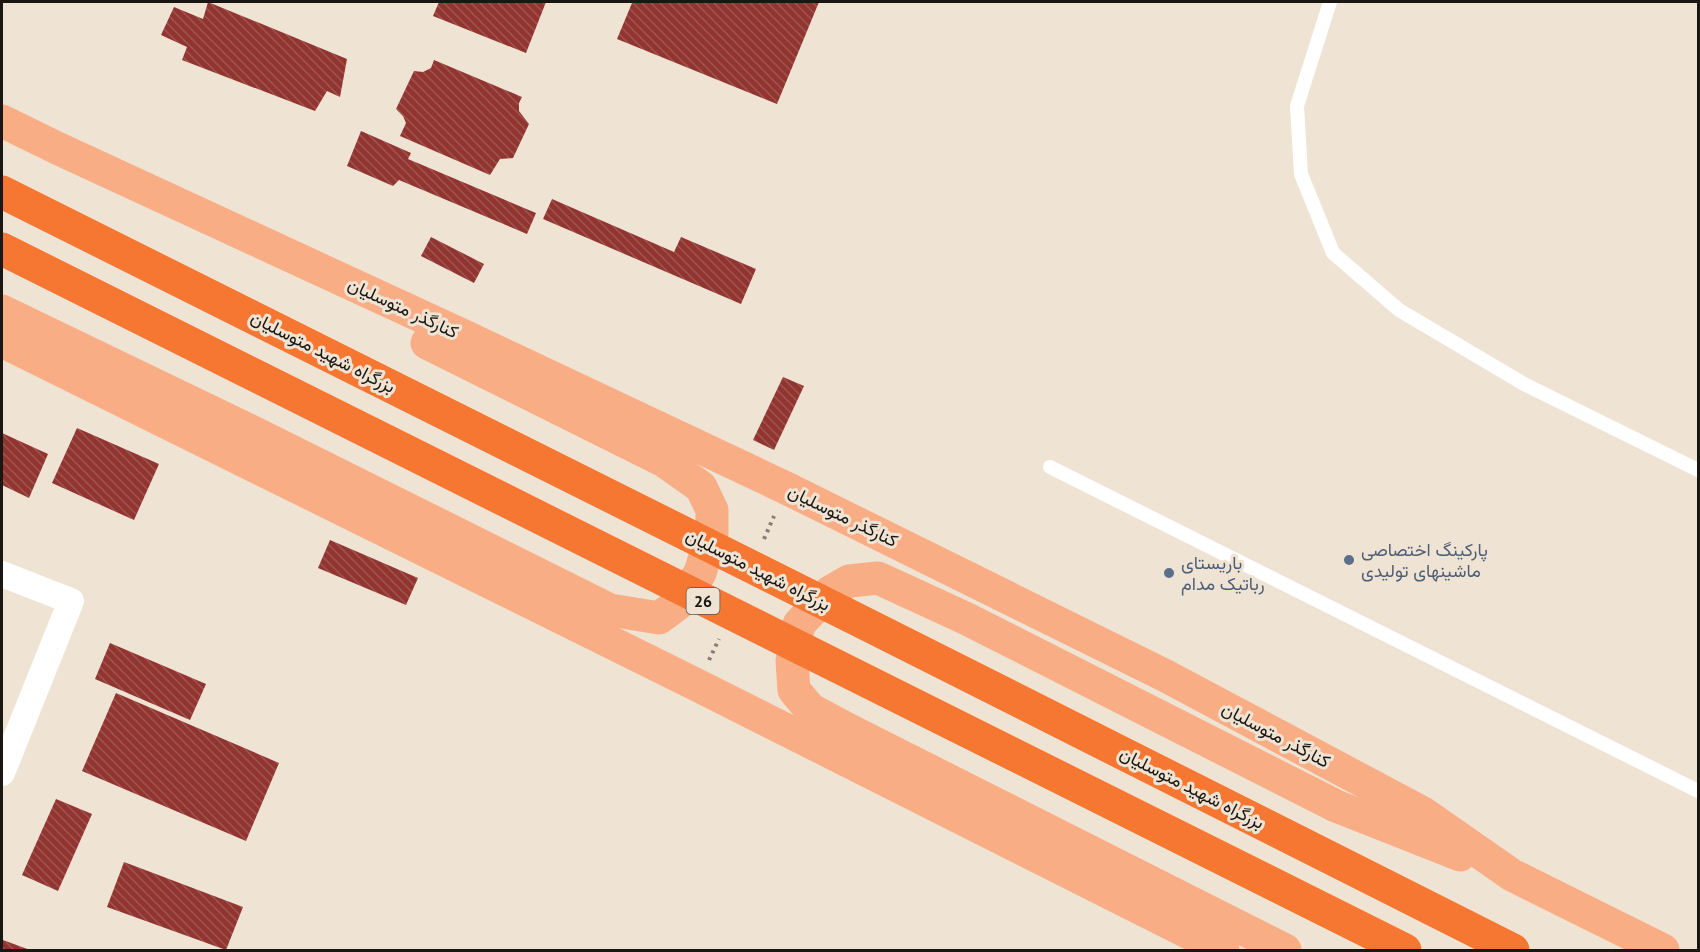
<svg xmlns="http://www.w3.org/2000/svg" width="1700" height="952" viewBox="0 0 1700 952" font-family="'PT Sans',Vazirmatn,sans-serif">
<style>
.building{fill:url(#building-back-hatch)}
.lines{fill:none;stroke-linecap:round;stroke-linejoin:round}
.path{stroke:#867e74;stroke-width:4;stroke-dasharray:3 4.5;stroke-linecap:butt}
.lane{stroke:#fff;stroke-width:14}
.street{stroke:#fff;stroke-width:26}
.primary{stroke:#f9ad84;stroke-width:33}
.highway{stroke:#f57732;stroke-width:33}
.service-dot{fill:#5c6f8a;stroke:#efe3d4;stroke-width:2}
.labels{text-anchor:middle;stroke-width:6;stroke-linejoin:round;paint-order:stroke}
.shield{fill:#efe3d4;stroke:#5a544c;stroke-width:1.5}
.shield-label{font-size:16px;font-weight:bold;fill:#1a1611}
.street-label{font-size:18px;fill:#1a1611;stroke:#efe3d4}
.service-label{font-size:18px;fill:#4e5e75;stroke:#efe3d4;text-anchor:start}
</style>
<defs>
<pattern id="building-back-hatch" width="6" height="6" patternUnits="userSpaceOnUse" patternTransform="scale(1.5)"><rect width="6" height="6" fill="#92342f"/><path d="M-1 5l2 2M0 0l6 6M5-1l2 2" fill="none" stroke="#9c5551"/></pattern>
</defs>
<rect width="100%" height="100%" fill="#efe3d4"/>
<!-- building -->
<g class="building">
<polygon points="208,2 347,59 340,97 327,91 315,111 182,60 187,47 161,35 174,7 203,19"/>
<polygon points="439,2 546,2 526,53 433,16"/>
<polygon points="628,2 819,2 777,104 617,39 632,3"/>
<polygon points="434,60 522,97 519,103 519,111 529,124 513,158 500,159 490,175 400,136 406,123 403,116 396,109 414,71 423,72 431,68"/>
<polygon points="361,131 411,153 408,159 536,213 527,234 399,180 393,186 347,166"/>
<polygon points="552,199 674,252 681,237 756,269 741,304 543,219"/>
<polygon points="431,237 484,264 474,283 421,256"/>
<polygon points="783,377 804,386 774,450 753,440"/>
<polygon points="77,428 159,464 134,520 52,483"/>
<polygon points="2,433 48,454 29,498 2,485"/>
<polygon points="330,540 418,578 406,605 318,568"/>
<polygon points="110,643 206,684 190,720 95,679"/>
<polygon points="116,693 279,763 246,841 82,771"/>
<polygon points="56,799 92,814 58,891 22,875"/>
<polygon points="124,862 243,907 226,950 107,907"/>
<polygon points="3,940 30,950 2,950"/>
</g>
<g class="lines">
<!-- path -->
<g class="path">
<polyline points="764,539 774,516"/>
<polyline points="709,660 719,639"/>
</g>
<!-- lane -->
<g class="lane">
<polyline points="1330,2 1297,106 1301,174 1333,253 1399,310 1524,384 1698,470"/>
<polyline points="1050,467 1698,791"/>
</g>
<!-- street -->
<polyline class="street" points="2,574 71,601 2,773"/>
<!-- primary -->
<g class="primary">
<polyline points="2,121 57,148 464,336 786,488 1164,675 1423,813 1512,875 1663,950"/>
<polyline points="2,311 263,437 610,610 659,618 679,603 700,573 712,533 712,510 701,487 664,461 427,343"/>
<polyline points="2,341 697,685 1223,950"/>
<polyline points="1285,950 849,730 810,709 794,690 792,661 799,624 830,592 849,581 878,578 965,618 1336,806 1460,855"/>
</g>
<!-- highway -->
<g class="highway">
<polyline points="2,192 862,622 1513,950"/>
<polyline points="2,249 1405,950"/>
</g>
</g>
<!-- markers -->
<g class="service-dot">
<circle cx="1349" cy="560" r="6"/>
<circle cx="1169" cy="573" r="6"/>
</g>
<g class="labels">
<!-- shield labels -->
<rect class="shield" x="686.5" y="588" width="33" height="26" rx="4.5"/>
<g class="shield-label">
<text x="703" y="607">26</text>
</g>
<!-- street labels -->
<g class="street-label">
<text transform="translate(403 308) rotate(25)" y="6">کنارگذر متوسلیان</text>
<text transform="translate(323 352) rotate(27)" y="6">بزرگراه شهید متوسلیان</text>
<text transform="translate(843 516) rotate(26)" y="6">کنارگذر متوسلیان</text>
<text transform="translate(758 570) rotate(27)" y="6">بزرگراه شهید متوسلیان</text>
<text transform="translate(1276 735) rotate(28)" y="6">کنارگذر متوسلیان</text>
<text transform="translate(1192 788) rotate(27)" y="6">بزرگراه شهید متوسلیان</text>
</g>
<!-- service labels -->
<g class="service-label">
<text x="1361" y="556">پارکینگ اختصاصی<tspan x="1361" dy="21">ماشینهای تولیدی</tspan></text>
<text x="1181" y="569">باریستای<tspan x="1181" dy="21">رباتیک مدام</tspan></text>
</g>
</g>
<!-- border -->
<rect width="1700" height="952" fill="none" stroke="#1a1611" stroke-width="6"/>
</svg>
